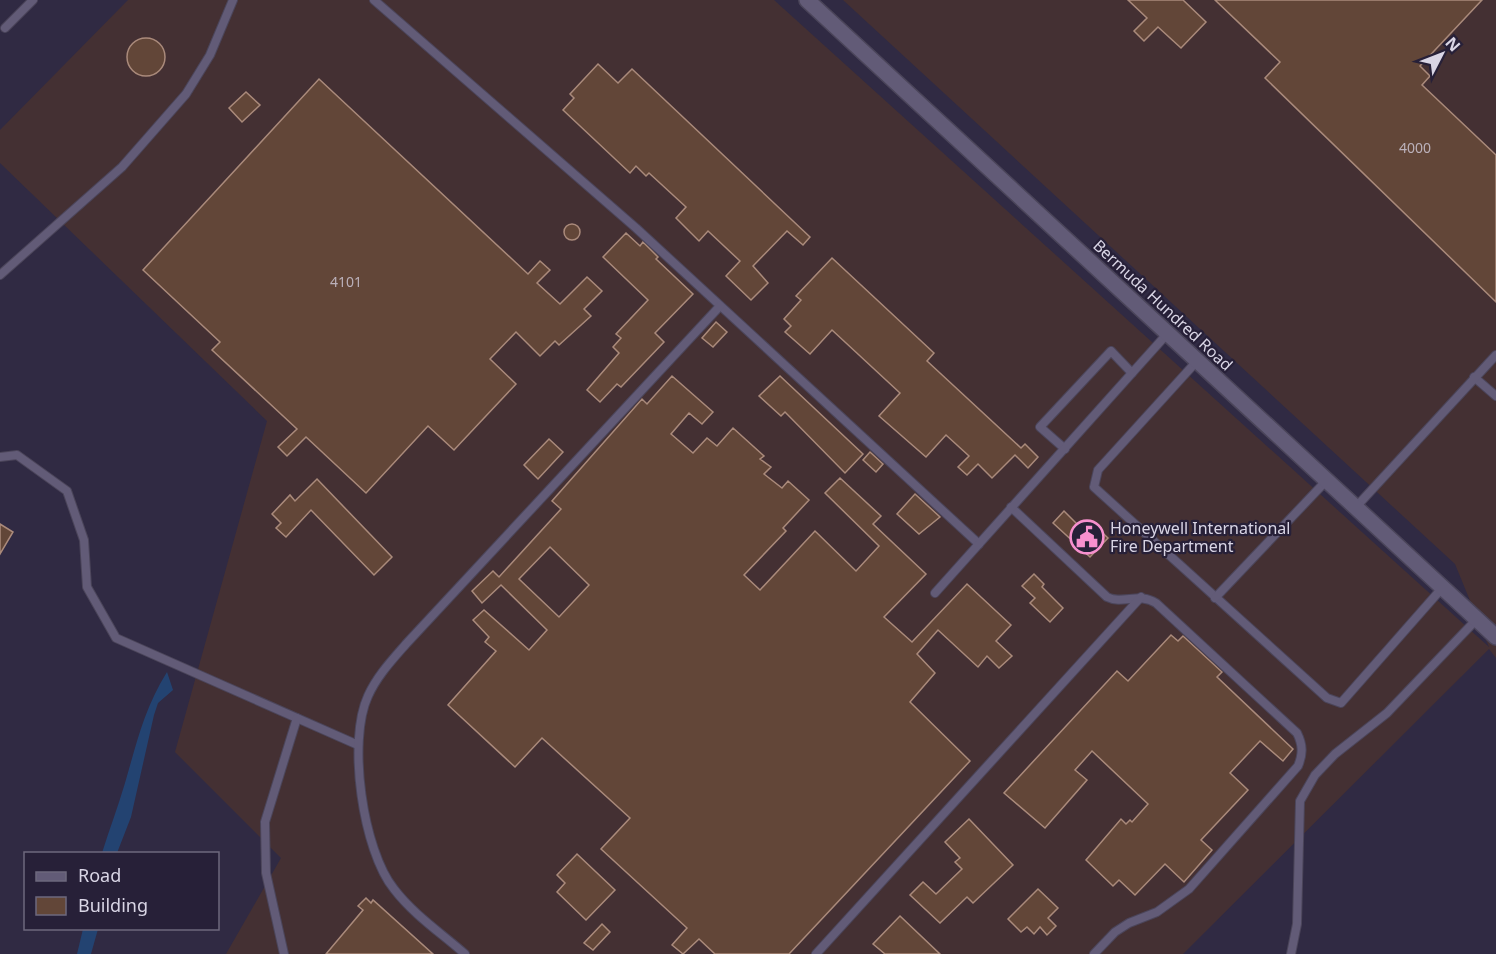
<svg xmlns="http://www.w3.org/2000/svg" width="1496" height="954" viewBox="0 0 1496 954" font-family="'Noto Sans',sans-serif">
<style>
.industrial{fill:#443033}
.water{fill:#234371}
.building{fill:#624638;stroke:#aa8a7b;stroke-width:1.5;fill-rule:evenodd}
.lines{fill:none;stroke-linecap:round;stroke-linejoin:round}
.lane-casing{stroke:#4b455a;stroke-width:10}
.secondary-casing{stroke:#4b455a;stroke-width:18}
.lane{stroke:#625b77;stroke-width:8}
.secondary{stroke:#625b77;stroke-width:15}
.labels{text-anchor:middle;stroke-width:4.5;stroke-linejoin:round;paint-order:stroke}
.number-label{font-size:14px;fill:#bbb1ba}
.street-label{font-size:16px;fill:#d9d5e5;stroke:#272038}
.poi-label{font-size:16px;fill:#d9d5e5;stroke:#272038;text-anchor:start}
</style>
<rect width="100%" height="100%" fill="#302a43"/>
<!-- industrial -->
<polygon class="industrial" points="128,0 774,0 1489,647 1455,564 843,0 1496,0 1496,658 1489,649 1183,954 226,954 281,858 175,752 267,421 0,163 0,130"/>
<!-- water -->
<g class="water">
<path d="M167 672 173 690 158 703 154 715 131 817 117 853H102C109 830 118 807 125 783 137 742 144 709 167 672Z"/>
<polygon points="83,929 98,929 91,954 77,954"/>
</g>
<!-- building -->
<g class="building">
<polygon points="1128,0 1183,0 1206,22 1181,48 1158,27 1144,41 1134,31 1147,18"/>
<polygon points="1215,0 1482,0 1420,66 1430,76 1422,85 1496,155 1496,302 1265,78 1280,62"/>
<circle cx="146" cy="57" r="19"/>
<polygon points="598,64 618,83 632,69 810,237 803,245 787,231 753,266 768,283 751,300 726,276 740,261 708,231 699,241 676,218 686,207 649,173 646,176 636,166 630,173 563,110 574,98 570,94"/>
<polygon points="319,79 528,274 540,261 550,270 537,283 560,304 587,277 602,291 584,309 591,316 559,345 555,341 540,356 516,332 490,359 516,384 454,450 428,426 366,493 306,437 287,456 278,447 297,429 212,350 220,342 143,270"/>
<polygon points="246,92 260,105 242,122 229,108"/>
<circle cx="572" cy="232" r="8"/>
<polygon points="626,233 640,246 643,242 658,257 656,259 693,294 655,333 664,342 621,387 617,384 600,402 587,390 619,353 613,347 621,338 616,334 648,300 603,257"/>
<polygon points="832,258 934,353 927,361 1021,448 1025,444 1038,457 1028,468 1015,455 992,478 978,464 967,475 958,467 969,456 946,435 926,457 879,416 900,393 832,330 810,354 785,332 791,326 784,319 801,300 796,296"/>
<polygon points="716,322 727,332 713,347 702,338"/>
<path d="M672 376 713 412 702 424 689 413 671 434 693 453 707 438 717 446 733 428 764 456 760 459 771 467 764 474 782 488 788 481 809 500 783 528 786 531 744 575 760 590 815 531 856 571 879 546 825 493 840 478 881 516 873 524 926 574 884 617 912 642 967 584 1011 625 996 641 1012 656 999 668 987 656 978 667 938 630 917 654 935 673 910 702 970 761 789 954H715L699 939 683 954 672 945 687 928 601 849 630 818 542 738 515 767 448 705 496 651 485 642 489 637 473 620 484 610 529 650 547 630 501 585 482 603 472 591 493 571 499 577 561 509 552 501 642 399 647 404ZM550 547 589 585 559 617 519 579Z"/>
<polygon points="780,376 863,454 845,473 785,412 781,416 759,396"/>
<polygon points="549,439 563,452 538,479 524,465"/>
<polygon points="870,452 883,464 876,472 863,460"/>
<polygon points="317,479 392,557 374,575 311,510 286,537 276,528 281,523 272,514 290,495 295,501"/>
<polygon points="915,494 940,517 919,534 897,514"/>
<polygon points="1064,511 1082,529 1090,521 1108,538 1090,557 1053,523"/>
<polygon points="0,524 13,532 0,554"/>
<polygon points="1034,574 1044,584 1042,587 1063,608 1050,622 1030,603 1035,598 1022,586"/>
<polygon points="1171,635 1178,641 1183,636 1222,672 1217,677 1293,749 1283,761 1260,741 1230,773 1248,790 1201,840 1212,850 1184,882 1165,864 1135,895 1119,880 1113,886 1086,860 1121,819 1126,824 1130,820 1132,822 1148,804 1092,751 1075,770 1087,780 1045,828 1004,793 1117,671 1128,681"/>
<polygon points="969,819 1013,865 973,903 967,897 940,923 910,895 923,882 936,894 962,869 955,862 960,858 945,842"/>
<polygon points="577,854 615,890 586,920 557,892 565,883 557,875"/>
<polygon points="1038,889 1058,908 1048,918 1056,926 1047,935 1040,927 1034,934 1027,927 1021,932 1008,919"/>
<polygon points="366,898 371,903 373,900 433,954 326,954 363,910 358,906"/>
<polygon points="900,916 940,954 885,954 873,944"/>
<polygon points="602,924 610,932 593,950 584,943"/>
</g>
<g class="lines">
<defs>
<g id="lane">
<polyline points="374,0 636,228 979,544"/>
<polyline points="5,28 33,0"/>
<polyline points="0,275 122,167 186,94 210,55 233,0"/>
<polyline points="1197,361 1098,470 1094,487 1327,698 1341,703 1443,587"/>
<polyline points="1474,377 1496,396"/>
<polyline points="1065,449 1040,427 1111,351 1132,373"/>
<polyline points="0,457 17,455 67,491 84,540 87,587 116,638 358,745"/>
<path d="M1011 507 1107 597C1123 605 1139 592 1156 603L1297 733C1303 745 1303 754 1298 766L1189 889 1157 912 1129 923 1115 932 1094 954"/>
<polyline points="1356,507 1496,355"/>
<polyline points="935,593 1167,334"/>
<polyline points="1215,598 1327,480"/>
<polyline points="284,954 266,873 265,822 297,718"/>
<path d="M465 954C441 933 413 914 394 889 363 851 347 741 368 696 377 676 392 660 406 644L720 306"/>
<polyline points="816,954 1141,597"/>
<polyline points="1291,954 1297,924 1300,801 1315,775 1335,754 1387,713 1477,619"/>
</g>
<polyline id="secondary" points="807,0 1496,637"/>
</defs>
<!-- lane casing -->
<use href="#lane" class="lane-casing"/>
<!-- secondary casing -->
<use href="#secondary" class="secondary-casing"/>
<!-- lane -->
<use href="#lane" class="lane"/>
<!-- secondary -->
<use href="#secondary" class="secondary"/>
</g>
<!-- icons -->
<defs>
<symbol id="civic-ring" viewBox="-11 -11 22 22"><circle r="9.5" fill="#272038" stroke="#f790ce" stroke-width="1.5"/><path d="M-.6-6.5H3V-4.5H.6V-3L4-1V1h2V6H-6V1h2V-1L-.6-3ZM-1.2 2.5V6h2.4V2.5Z" fill="#f790ce"/></symbol>
</defs>
<g fill-rule="evenodd">
<use href="#civic-ring" x="1068" y="518" width="38" height="38"/>
</g>
<g class="labels">
<!-- number labels -->
<g class="number-label">
<text x="1415" y="153">4000</text>
<text x="346" y="287">4101</text>
</g>
<!-- street labels -->
<g class="street-label">
<text transform="translate(1163 305) rotate(43)" y="6">Bermuda Hundred Road</text>
</g>
<!-- poi labels -->
<g class="poi-label">
<text x="1110" y="534">Honeywell International<tspan x="1110" dy="18">Fire Department</tspan></text>
</g>
</g>
<!-- legend -->
<rect x="24" y="852" width="195" height="78" fill="#272038" stroke="#6e687d" stroke-width="1.5"/>
<rect x="36" y="872" width="30" height="9" fill="#625b77" stroke="#6e687d" stroke-width="1.5"/>
<text x="78" y="882" font-size="18" fill="#d9d5e5">Road</text>
<rect x="36" y="897" width="30" height="18" fill="#624638" stroke="#6e687d" stroke-width="1.5"/>
<text x="78" y="912" font-size="18" fill="#d9d5e5">Building</text>
<!-- north arrow -->
<g transform="translate(1442 54) rotate(48)" stroke="#272038" stroke-width="4.5" paint-order="stroke">
<path d="M0-4.5L10 22L0 15L-10 22Z" fill="#d9d5e5"/>
<text y="-9" font-size="16" font-weight="bold" text-anchor="middle" fill="#d9d5e5">N</text>
</g>
</svg>
